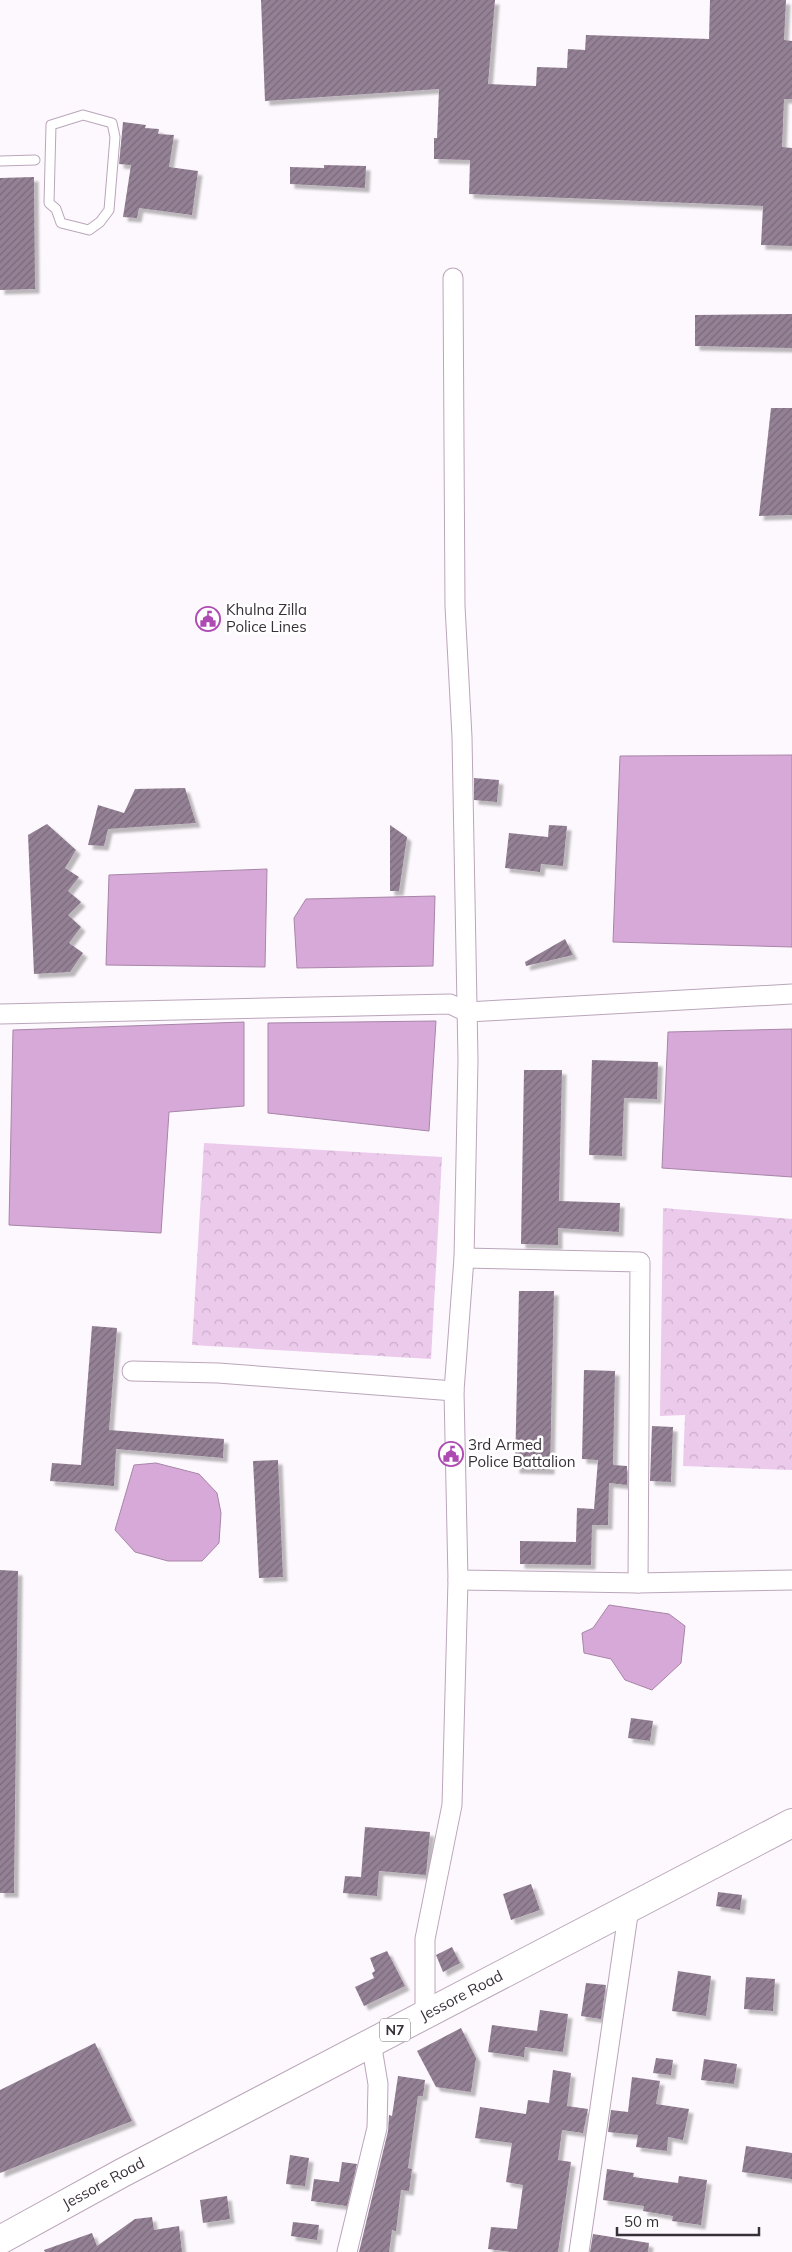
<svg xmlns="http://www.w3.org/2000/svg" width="792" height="2252" viewBox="0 0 792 2252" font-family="Mulish,sans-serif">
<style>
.park{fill:url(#park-crowns)}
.water{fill:#d7a9d8;stroke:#a785a8}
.building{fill:url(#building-hatch);filter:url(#shadow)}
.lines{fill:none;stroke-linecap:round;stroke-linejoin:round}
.lane-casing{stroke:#baa6ba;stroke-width:11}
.street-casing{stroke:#baa6ba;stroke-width:21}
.highway-casing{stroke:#baa6ba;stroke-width:30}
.lane{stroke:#fff;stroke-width:9}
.street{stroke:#fff;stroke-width:19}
.highway{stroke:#fff;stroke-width:28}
.labels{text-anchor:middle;stroke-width:5;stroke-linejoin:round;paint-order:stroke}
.shield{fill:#fff;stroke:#746e74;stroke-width:1}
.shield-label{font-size:14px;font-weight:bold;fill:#383038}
.poi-label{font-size:15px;fill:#383038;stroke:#fff;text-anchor:start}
.street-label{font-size:15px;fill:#383038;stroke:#fff}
</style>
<defs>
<pattern id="park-crowns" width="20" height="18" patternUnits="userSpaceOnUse" patternTransform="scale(1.25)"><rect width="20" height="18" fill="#ebcaeb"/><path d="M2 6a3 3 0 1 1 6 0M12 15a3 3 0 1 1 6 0" fill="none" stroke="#caaeca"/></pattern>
<pattern id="building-hatch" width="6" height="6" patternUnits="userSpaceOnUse" patternTransform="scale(1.25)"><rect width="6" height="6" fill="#948195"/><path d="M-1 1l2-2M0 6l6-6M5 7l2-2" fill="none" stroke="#7a6a7b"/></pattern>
<filter id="shadow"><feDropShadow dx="4.5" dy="4.5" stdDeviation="1" flood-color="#0004"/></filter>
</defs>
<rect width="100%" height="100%" fill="#fdf8fd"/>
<!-- park -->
<g class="park">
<polygon points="204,1143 442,1157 431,1359 192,1345"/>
<polygon points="663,1208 792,1219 792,1470 683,1466 685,1415 660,1416"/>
</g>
<!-- water -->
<g class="water">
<polygon points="792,755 792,947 613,942 620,756"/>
<polygon points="267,869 265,967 106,965 109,875"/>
<polygon points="435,896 433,966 297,968 294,918 306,899"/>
<polygon points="436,1021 429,1131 268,1113 268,1023"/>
<polygon points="244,1022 244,1106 169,1112 161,1233 9,1225 13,1030"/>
<polygon points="792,1029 792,1177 662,1168 668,1032"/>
<polygon points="156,1463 199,1474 217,1493 221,1513 219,1543 202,1561 168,1561 135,1552 115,1530 134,1465"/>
<polygon points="609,1605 669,1614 685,1626 681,1663 652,1690 625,1680 611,1659 584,1653 582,1633 593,1628"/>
</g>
<!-- building -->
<g class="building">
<polygon points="261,0 495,0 488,84 536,86 537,67 567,68 568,49 585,50 586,35 709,39 710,0 786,0 784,40 792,41 792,99 784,99 782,147 792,148 792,246 761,245 763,206 469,194 470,160 434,159 434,138 437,138 439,89 265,101"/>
<polygon points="123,122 146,125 145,128 159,129 158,134 174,135 169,167 198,171 192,215 139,208 137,218 123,217 131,165 119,164"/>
<polygon points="324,165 366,166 365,188 290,184 290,167 324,168"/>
<polygon points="34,177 35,289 0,290 0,178"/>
<polygon points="792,314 792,348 695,346 695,315"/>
<polygon points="771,408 792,408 792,515 759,516"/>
<polygon points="474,778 499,780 497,802 474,800"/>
<polygon points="185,788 196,823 108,829 104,846 88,845 98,805 124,813 135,789"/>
<polygon points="47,824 76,850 65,868 79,877 68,891 81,902 68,915 81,927 69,943 83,953 70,972 34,974 28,835"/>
<polygon points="390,825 407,837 399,891 390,891"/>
<polygon points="549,825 567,826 563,866 541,864 540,872 505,868 509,833 548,837"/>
<polygon points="565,939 573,955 526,966 525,962"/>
<polygon points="592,1060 658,1062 657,1099 624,1098 622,1156 589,1155"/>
<polygon points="524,1070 562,1070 559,1201 620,1203 619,1232 558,1228 558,1245 521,1244"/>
<polygon points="519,1291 554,1291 550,1470 515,1469"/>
<polygon points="92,1326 117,1328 109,1430 224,1439 223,1458 116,1449 114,1486 50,1481 52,1463 81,1465"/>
<polygon points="584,1370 615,1371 613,1465 627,1466 627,1485 609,1483 608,1525 592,1525 591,1565 520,1564 520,1541 576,1542 577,1508 594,1509 598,1460 582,1459"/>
<polygon points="652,1426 673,1427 671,1482 650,1481"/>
<polygon points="278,1460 283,1577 259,1578 253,1461"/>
<polygon points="0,1570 18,1571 14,1893 0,1893"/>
<polygon points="631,1718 653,1721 650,1741 628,1738"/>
<polygon points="365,1827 430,1832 426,1875 379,1871 377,1896 343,1893 345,1876 361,1877"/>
<polygon points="531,1884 540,1910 511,1920 503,1894"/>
<polygon points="718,1892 742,1895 740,1910 716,1906"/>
<polygon points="452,1947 460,1963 443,1972 436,1955"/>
<polygon points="387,1951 405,1986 364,2006 355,1987 374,1978 372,1973 375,1971 370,1958"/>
<polygon points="678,1971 711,1976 706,2016 672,2011"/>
<polygon points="746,1977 775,1979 773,2011 744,2009"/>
<polygon points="586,1983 606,1985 601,2019 581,2016"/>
<polygon points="540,2010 568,2014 563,2052 525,2047 524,2057 488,2052 492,2025 537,2031"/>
<polygon points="461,2028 476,2058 471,2092 436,2087 417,2051"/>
<polygon points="95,2043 132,2121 0,2173 0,2090"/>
<polygon points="656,2058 673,2060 671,2075 653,2073"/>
<polygon points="704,2059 737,2064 734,2084 701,2080"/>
<polygon points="553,2070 571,2073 567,2106 588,2109 583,2133 562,2130 558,2160 571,2162 558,2252 511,2252 488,2249 491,2227 517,2229 523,2185 506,2182 512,2143 475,2138 480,2107 526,2114 528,2100 549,2103"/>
<polygon points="398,2076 425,2080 423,2096 418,2096 408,2168 412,2169 409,2191 401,2190 396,2231 392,2230 389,2252 359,2252 388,2131 389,2115 392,2116"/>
<polygon points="632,2077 660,2081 656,2104 689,2109 683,2140 668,2137 667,2151 636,2147 638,2135 608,2132 611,2110 628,2112"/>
<polygon points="746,2146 792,2153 792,2179 742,2172"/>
<polygon points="290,2155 309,2158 305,2186 286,2184"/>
<polygon points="342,2162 357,2164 347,2206 311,2201 314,2179 339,2182"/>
<polygon points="607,2169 634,2173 633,2177 678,2183 679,2176 707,2180 701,2225 672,2221 673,2216 643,2211 644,2206 603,2200"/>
<polygon points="227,2196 230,2219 203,2223 200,2200"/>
<polygon points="152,2217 154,2230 179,2226 182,2252 45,2252 44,2250 92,2233 97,2246 135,2219"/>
<polygon points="293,2222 319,2225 317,2240 291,2236"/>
<polygon points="593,2234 649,2243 648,2252 590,2252"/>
</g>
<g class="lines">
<defs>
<g id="lane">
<polygon points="83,115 112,123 115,137 109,210 100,222 89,230 61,223 56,209 49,203 51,125"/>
<polyline points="0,161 35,160"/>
</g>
<g id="street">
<polyline points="0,1014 450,1004 467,1012 792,994"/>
<polyline points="464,1258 640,1262 638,1583"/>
<polyline points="132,1371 218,1373 454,1391"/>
<polyline points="458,1580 638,1583 792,1580"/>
<polyline points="425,2014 425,1939 452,1805 458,1580 454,1391 464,1258 468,1060 462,737 455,606 453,278"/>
<polyline points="347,2252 377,2128 378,2084 371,2042"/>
<polyline points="579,2252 629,1908"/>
</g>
<g id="highway">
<path id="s1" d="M0 2240 122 2173 792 1823"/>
</g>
</defs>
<!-- lane casing -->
<use href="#lane" class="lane-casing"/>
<!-- street casing -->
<use href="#street" class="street-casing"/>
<!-- highway casing -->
<use href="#highway" class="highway-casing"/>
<!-- lane -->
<use href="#lane" class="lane"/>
<!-- street -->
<use href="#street" class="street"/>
<!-- highway -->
<use href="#highway" class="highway"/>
</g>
<!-- icons -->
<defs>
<symbol id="civic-ring" viewBox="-11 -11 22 22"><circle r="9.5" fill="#fff" stroke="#ad4bb2" stroke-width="1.5"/><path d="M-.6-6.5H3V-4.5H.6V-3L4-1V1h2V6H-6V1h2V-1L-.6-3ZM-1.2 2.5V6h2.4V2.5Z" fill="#ad4bb2"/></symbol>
</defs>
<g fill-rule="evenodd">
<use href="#civic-ring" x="194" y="605" width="28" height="28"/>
<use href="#civic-ring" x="437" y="1440" width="28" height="28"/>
</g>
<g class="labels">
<!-- shield labels -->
<rect class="shield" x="380" y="2018.5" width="30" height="23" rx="4"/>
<g class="shield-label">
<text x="395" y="2035">N7</text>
</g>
<!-- poi labels -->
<g class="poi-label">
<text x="226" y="615">Khulna Zilla<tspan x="226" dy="17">Police Lines</tspan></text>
<text x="468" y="1450">3rd Armed<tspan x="468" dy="17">Police Battalion</tspan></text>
</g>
<!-- street labels -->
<g class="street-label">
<text dy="5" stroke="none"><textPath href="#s1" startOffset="522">Jessore Road</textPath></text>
<text dy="5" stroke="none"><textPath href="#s1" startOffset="118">Jessore Road</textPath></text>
</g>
</g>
<!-- scale -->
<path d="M617 2227v8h142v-8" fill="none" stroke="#383038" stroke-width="2.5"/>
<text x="624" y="2227" font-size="15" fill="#383038" stroke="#ffffff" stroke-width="4" paint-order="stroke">50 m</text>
</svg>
